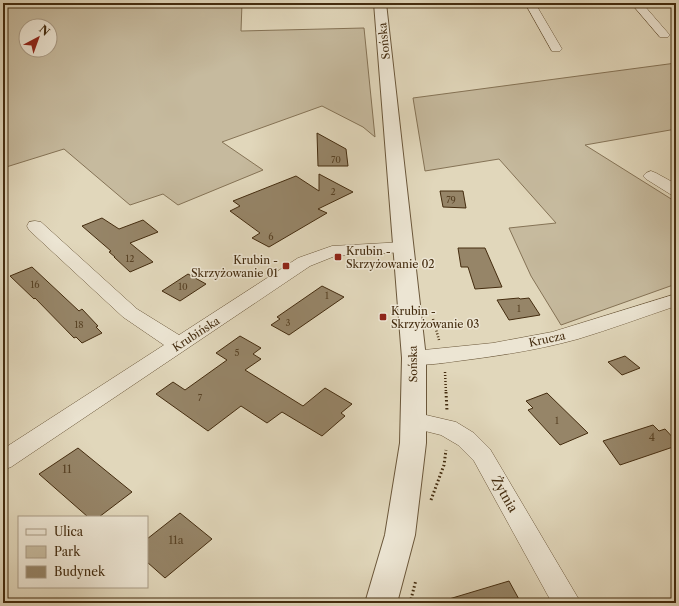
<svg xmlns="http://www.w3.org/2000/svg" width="679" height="606" viewBox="0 0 679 606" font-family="'Libre Caslon Text',serif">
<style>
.green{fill:#c6ba9e;stroke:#857356;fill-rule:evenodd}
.building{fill:#968568;stroke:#442c0f}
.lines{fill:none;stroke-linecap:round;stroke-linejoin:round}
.minor-casing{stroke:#6b573a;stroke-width:1}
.tertiary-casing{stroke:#6b573a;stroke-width:2}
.path-far1{stroke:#442c0f;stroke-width:2.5;stroke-dasharray:1 2;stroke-linecap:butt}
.path{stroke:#442c0f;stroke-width:3;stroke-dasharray:1.5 2.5;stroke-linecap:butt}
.minor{fill:#ece5d3;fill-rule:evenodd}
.tertiary{fill:#ece5d3;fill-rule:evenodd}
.poi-dot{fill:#8f2418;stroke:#ece5d3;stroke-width:1.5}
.labels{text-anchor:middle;stroke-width:3;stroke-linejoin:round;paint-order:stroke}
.number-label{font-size:9px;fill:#584225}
.street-label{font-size:11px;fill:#442c0f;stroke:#ece5d3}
.poi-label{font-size:11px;fill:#442c0f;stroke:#ece5d3;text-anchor:start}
.near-number-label{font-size:11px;fill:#584225}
.near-street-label{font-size:13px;fill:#442c0f;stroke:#ece5d3}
</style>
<rect width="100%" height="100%" fill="#e1d7bb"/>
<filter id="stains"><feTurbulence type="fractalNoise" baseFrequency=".005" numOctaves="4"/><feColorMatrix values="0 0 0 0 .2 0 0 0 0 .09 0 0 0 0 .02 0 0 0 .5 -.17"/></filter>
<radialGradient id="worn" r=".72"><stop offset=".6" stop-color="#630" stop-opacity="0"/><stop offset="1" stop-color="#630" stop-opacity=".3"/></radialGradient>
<!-- green -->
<g class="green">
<path d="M3 3H242L241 31 364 28 375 137 363 127 322 106 222 142 263 170 178 205 163 194 130 205 64 149 3 168ZM26 26H50V50H26Z"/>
<polygon points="676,63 676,129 585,145 676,202 676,284 561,325 531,276 509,228 556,223 499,159 425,171 413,98"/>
</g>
<!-- building -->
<g class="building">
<polygon points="317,133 346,149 348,166 318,166"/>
<polygon points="319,174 353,192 318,209 327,213 269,247 252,238 260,233 230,211 240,206 233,201 296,176 319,191"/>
<polygon points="440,191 463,191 466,208 443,207"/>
<polygon points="102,218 119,229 143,220 158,232 130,243 153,262 130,272 114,257 115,257 109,252 111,251 82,226"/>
<polygon points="458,248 485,248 502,287 475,289 468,267 461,267"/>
<polygon points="32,267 79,311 82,309 98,326 96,327 102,333 82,343 76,337 74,338 35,298 34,299 10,276"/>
<polygon points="188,274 206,284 180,301 162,291"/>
<polygon points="322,286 344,297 289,335 271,325 280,319 277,317"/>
<polygon points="519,298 520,299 529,298 540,315 509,320 497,300"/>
<polygon points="240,336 261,348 253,354 261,359 245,370 303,406 325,388 352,404 341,413 345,416 322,436 282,412 267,423 241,406 208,431 156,394 173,382 185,390 227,360 216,353"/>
<polygon points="625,356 640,368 622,375 608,362"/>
<polygon points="547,393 588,433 560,445 528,410 533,408 526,401"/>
<polygon points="653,425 659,431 665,429 676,441 676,446 620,465 603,441"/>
<polygon points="78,448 132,492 99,517 88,517 39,474"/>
<polygon points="180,513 212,539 165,578 147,562 147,539"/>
<polygon points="509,581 521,603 450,603 449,599"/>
</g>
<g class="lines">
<defs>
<g id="minor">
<polygon points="376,3 428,3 423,6 380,7 376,6"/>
<polygon points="525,3 535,3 562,49 560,51 552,51"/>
<polygon points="631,3 642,3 668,33 670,35 668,37 660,37"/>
<polygon points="651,171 656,173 676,184 676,196 670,194 646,179 643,176 646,173"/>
<polygon points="35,221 41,222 137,309 179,335 298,258 332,246 404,242 410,243 413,247 410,251 404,252 335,256 310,266 11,467 3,470 3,449 164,345 123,317 29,230 27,226 29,222"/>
<path d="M676 294V306C643 317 611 329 578 339 538 350 498 356 458 361 442 363 422 367 407 363L404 358 407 353 414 351 493 343 552 332Z"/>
<polygon points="413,412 456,422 474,433 490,449 581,603 552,603 474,461 458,445 441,435 405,426 402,420 405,414"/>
</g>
<polygon id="tertiary" points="374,3 386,3 426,358 426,443 415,535 397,603 365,603 385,535 400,443 402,358"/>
</defs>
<!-- minor casing -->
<use href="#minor" class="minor-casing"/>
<!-- tertiary casing -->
<use href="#tertiary" class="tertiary-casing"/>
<!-- path-far1 -->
<g class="path-far1">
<polyline points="433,319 439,340"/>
<polyline points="445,372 446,393"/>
</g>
<!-- path -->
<g class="path">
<polyline points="446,392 447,411"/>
<polyline points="431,500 444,465 446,450"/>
<polyline points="410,603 416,580"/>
</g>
<!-- minor -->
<use href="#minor" class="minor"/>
<!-- tertiary -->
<use href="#tertiary" class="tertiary"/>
</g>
<!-- markers -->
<g class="poi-dot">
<rect x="334" y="253" width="8" height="8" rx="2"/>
<rect x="282" y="262" width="8" height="8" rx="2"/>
<rect x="379" y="313" width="8" height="8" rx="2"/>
</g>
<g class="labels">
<!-- number labels -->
<g class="number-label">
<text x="336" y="163">70</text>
<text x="333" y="195">2</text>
<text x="451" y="203">79</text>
<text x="271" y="240">6</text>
<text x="130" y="262">12</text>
<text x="35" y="288">16</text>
<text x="183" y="290">10</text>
<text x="327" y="299">1</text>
<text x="519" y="312">1</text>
<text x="288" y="326">3</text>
<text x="79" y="328">18</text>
<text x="237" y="356">5</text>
<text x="200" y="401">7</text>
<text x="557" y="424">1</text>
</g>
<!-- street labels -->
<g class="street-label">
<text transform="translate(384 41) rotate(-96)" y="4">Sońska</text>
<text transform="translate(196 334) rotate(-33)" y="4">Krubińska</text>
<text transform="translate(547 339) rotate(-12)" y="4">Krucza</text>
<text transform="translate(413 364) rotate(-91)" y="4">Sońska</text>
</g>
<!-- poi labels -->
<g class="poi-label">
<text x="346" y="255">Krubin -<tspan x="346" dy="13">Skrzyżowanie 02</tspan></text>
<text x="278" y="264" text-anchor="end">Krubin -<tspan x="278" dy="13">Skrzyżowanie 01</tspan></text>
<text x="391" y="315">Krubin -<tspan x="391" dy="13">Skrzyżowanie 03</tspan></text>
</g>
<!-- near-number labels -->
<g class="near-number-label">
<text x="652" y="441">4</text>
<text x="67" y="473">11</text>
<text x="176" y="544">11a</text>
</g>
<!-- near-street labels -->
<g class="near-street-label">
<text transform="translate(505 494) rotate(60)" y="5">Żytnia</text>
</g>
</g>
<!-- margin -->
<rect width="679" height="606" fill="none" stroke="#e1d7bb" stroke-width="16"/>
<rect x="4" y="4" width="671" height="598" fill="none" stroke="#442c0f" stroke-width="2"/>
<rect x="8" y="8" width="663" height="590" fill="none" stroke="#442c0f"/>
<!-- legend -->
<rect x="18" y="516" width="130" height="72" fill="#ece5d3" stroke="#a99b85"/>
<rect x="26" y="529" width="20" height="6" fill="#ece5d3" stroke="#a99b85"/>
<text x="54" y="536" font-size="12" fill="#442c0f">Ulica</text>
<rect x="26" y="546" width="20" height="12" fill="#c6ba9e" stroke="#a99b85"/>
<text x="54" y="556" font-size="12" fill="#442c0f">Park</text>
<rect x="26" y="566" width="20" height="12" fill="#968568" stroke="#a99b85"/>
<text x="54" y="576" font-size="12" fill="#442c0f">Budynek</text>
<!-- north arrow -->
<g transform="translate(38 38) rotate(41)"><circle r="19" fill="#ece5d3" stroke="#a99b85"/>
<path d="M0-3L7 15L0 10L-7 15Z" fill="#8f2418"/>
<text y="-6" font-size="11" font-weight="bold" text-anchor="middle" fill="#442c0f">N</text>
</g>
<rect width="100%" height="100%" filter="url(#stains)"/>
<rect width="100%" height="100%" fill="url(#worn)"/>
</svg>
